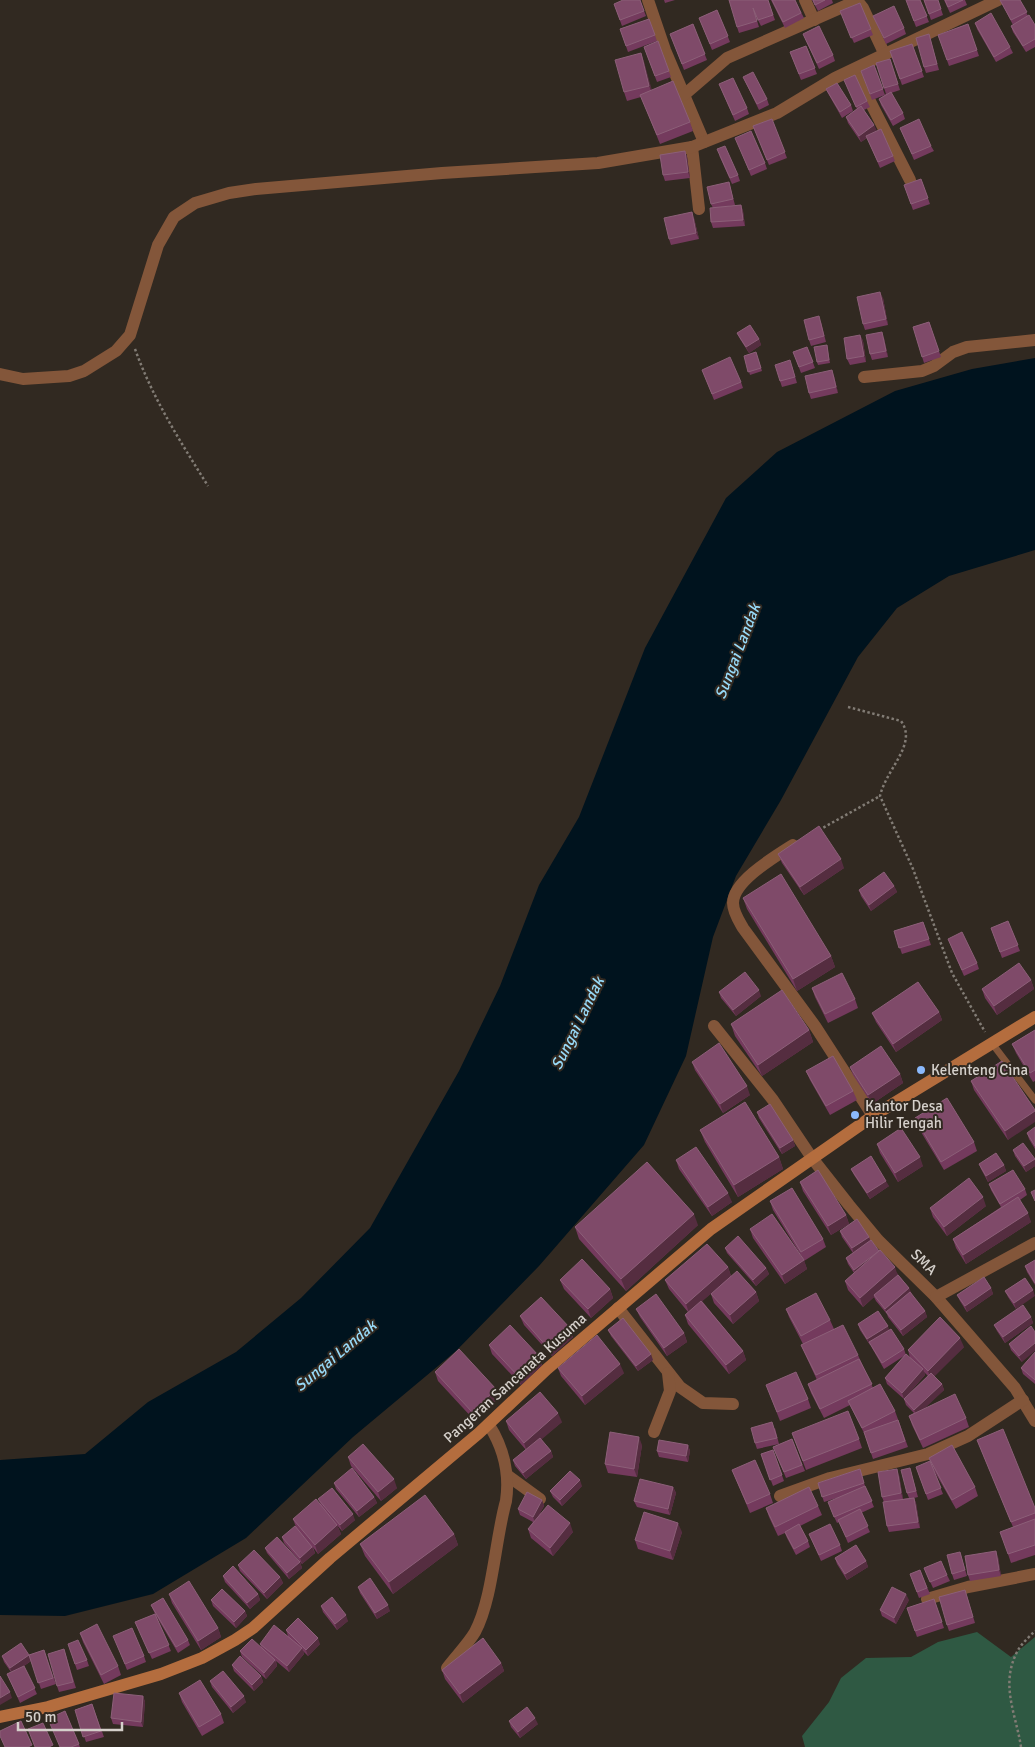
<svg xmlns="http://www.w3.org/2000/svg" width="1035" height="1747" viewBox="0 0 1035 1747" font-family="Signika,sans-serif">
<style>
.green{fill:#2f5943}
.water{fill:#00131e}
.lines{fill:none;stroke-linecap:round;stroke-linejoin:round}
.path{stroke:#827c75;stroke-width:2.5;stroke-dasharray:2.5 2.5;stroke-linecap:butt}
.lane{stroke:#83563a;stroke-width:7}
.street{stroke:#83563a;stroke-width:12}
.secondary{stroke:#b46d3e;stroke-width:12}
.wall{fill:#743a5d;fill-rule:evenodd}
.shaded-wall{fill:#552d40}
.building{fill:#7f4a69;stroke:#8c5f78}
.poi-dot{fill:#8bb9fc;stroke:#312921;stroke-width:2}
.labels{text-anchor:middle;stroke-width:4;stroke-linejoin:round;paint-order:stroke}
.poi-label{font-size:15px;fill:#d5d0cb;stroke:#312921;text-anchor:start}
.street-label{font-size:15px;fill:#d5d0cb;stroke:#312921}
.water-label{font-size:16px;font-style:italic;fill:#97d9f7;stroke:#312921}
</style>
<rect width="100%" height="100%" fill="#312921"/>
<!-- green -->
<polygon class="green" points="977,1632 1011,1657 1035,1637 1035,1747 805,1747 802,1736 829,1702 841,1678 866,1658 911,1657 938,1642"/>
<!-- water -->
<polygon class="water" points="1035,358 1035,550 949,576 897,608 858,657 781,800 736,876 713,937 686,1056 644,1145 539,1266 456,1351 353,1437 246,1538 153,1594 65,1616 0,1615 0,1460 85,1454 148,1402 236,1352 301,1298 370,1228 459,1071 500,986 539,885 579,817 645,648 726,498 777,452 895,391 972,369"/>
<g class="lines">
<!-- path -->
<g class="path">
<path d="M135 349C153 399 180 441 208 486"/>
<path d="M848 707 901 721C918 744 886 769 880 796L913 869 952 973 985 1032"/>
<polyline points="819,830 880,796"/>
<path d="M1021 1747C1016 1714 1000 1685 1017 1652 1021 1644 1029 1637 1035 1631"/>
</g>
<!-- lane -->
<polyline class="lane" points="991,1042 1035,1100"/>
<!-- street -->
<g class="street">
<polyline points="648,0 665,50 704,142"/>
<polyline points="805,0 814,20"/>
<polyline points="854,70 910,180"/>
<polyline points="684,95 727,58 854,2 859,3 863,8 885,55"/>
<polyline points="692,147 699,209"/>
<polyline points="0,374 23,379 69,376 84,371 116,351 130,335 158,245 174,217 195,203 229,193 256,189 442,173 598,163 692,147 777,113 835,78 998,0"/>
<polyline points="864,377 922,371 934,366 953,352 967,347 1035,340"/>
<path d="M793 845C776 856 733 881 733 903 733 912 739 921 743 928L815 1026 873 1116"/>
<polyline points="714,1026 773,1100 812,1158 849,1205 878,1240 936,1297 1015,1388 1035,1421"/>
<polyline points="936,1297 1035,1243"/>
<polyline points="618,1308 680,1387 703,1403 733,1404"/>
<polyline points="654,1432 670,1391 668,1373"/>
<polyline points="507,1475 540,1499"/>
<polyline points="780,1496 830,1478 928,1454 968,1436 1023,1400"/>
<polyline points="927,1599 968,1587 1035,1574"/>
<path d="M447 1668C456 1656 468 1644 475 1632 493 1598 495 1540 506 1501 510 1474 503 1447 489 1425"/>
</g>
<!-- secondary -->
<polyline class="secondary" points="0,1717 48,1707 161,1674 202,1658 235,1640 253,1628 330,1558 479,1433 547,1369 711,1229 873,1116 1035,1017"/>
</g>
<!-- wall -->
<g class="wall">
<polygon points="640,0 646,16 622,26 614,4"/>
<polygon points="664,0 675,0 665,3"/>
<polygon points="768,0 775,20 761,26 755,14 759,27 739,33 737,27"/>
<polygon points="771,0 795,0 804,18 785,28"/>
<polygon points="812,0 832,0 833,3 818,11"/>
<polygon points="906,0 920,0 929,22 916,27"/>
<polygon points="924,0 938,0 943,15 931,20"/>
<polygon points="944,0 965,0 967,5 950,13"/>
<polygon points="1000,0 1020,0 1028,16 1035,25 1035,47 1026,52 1013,32 1011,26 1013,25"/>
<polygon points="860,3 873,35 854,43 840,11"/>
<polygon points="717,10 730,42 712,50 699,18"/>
<polygon points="873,16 904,28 906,34 886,44"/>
<polygon points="649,19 657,41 628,52 620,29"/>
<polygon points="975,23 1010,47 1013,53 996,62 977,29"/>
<polygon points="693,24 707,60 684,70 670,34"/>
<polygon points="968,24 979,56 949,66 938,35"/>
<polygon points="803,34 833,55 835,61 819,69"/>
<polygon points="929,34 939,70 926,73 924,67"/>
<polygon points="658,41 671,77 657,82 644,47"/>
<polygon points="912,44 924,77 902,85 890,51"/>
<polygon points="806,46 817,74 801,80 790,52"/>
<polygon points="641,53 644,62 651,90 690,122 693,131 660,144 641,97 627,101 624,92"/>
<polygon points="890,59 900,90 891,93 903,113 905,119 893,126 881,105 879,99 886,94 876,63"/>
<polygon points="874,65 885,95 872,100 861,71"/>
<polygon points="743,77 767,99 769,105 759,110"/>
<polygon points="844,80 867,101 870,107 864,110 874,125 876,131 893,156 895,161 880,168 867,138 861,142 848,123 846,117 857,109"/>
<polygon points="719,84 747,108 749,114 735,121"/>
<polygon points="826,89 851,105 853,111 842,118 829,95"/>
<polygon points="772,119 787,158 769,165 753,126"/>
<polygon points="900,128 931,146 934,151 914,160"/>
<polygon points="738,144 765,163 767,169 751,176"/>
<polygon points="685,151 687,157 690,178 665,181 663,175"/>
<polygon points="719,155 738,175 740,181 732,184"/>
<polygon points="921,179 930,204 913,210 904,185"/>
<polygon points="729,182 735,205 729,206 741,205 743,211 745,226 713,228 711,222 713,208 711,204"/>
<polygon points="694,218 699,239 671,245 669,239"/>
<polygon points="883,298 888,325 865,330 863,324"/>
<polygon points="821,322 826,342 811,346 809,340"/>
<polygon points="929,322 941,357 924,363 913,327"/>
<polygon points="737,333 759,339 761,345 749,353 740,339"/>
<polygon points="860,335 863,341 866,362 850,365 847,359"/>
<polygon points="884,338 888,357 872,360 870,354"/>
<polygon points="827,345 830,363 818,365 817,362"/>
<polygon points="807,347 815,368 801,373 793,352"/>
<polygon points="756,352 762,371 750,375 744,356"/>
<polygon points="792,366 797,383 782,387 780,381"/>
<polygon points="702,370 741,382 743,388 714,400"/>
<polygon points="834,376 838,393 811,399 809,393"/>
<polygon points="778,854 844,868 804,895 782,863"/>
<polygon points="894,886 897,892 871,911 861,896 859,890"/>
<polygon points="743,898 831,956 835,967 797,991 747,909"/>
<polygon points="1008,921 1020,951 1002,958 991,928"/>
<polygon points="923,922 931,945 902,954 894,931"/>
<polygon points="948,939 977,963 979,969 964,976"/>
<polygon points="1031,980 1034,989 997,1015 985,998 982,989"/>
<polygon points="812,988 855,999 858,1008 828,1023 815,997"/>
<polygon points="719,992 761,996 736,1016 721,998"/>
<polygon points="939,1012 942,1020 896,1052 876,1022 872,1013"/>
<polygon points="731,1024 809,1030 813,1042 762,1076 735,1036"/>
<polygon points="1035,1030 1035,1081 1033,1082 1016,1053 1012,1044"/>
<polygon points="692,1062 750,1095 723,1113 695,1070"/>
<polygon points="850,1067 900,1074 903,1083 872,1104 853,1075"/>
<polygon points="806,1071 853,1091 857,1100 830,1115 810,1080"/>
<polygon points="971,1081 1035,1110 1008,1140 974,1090"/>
<polygon points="757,1112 793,1140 795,1146 782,1154 759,1118"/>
<polygon points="915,1118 974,1142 977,1151 944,1170 918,1127"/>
<polygon points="1035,1127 1035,1149 1029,1139 1027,1133"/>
<polygon points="700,1130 779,1157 783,1169 738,1197 705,1142"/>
<polygon points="877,1144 923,1166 898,1182 880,1153"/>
<polygon points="1013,1150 1035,1159 1035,1166 1026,1172 1015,1156"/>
<polygon points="676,1160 732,1202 712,1216 679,1169"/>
<polygon points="979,1164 1004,1165 1006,1171 988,1182 981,1169"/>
<polygon points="851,1169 889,1186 870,1199 854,1175"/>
<polygon points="800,1182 846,1215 849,1224 831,1235 803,1191"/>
<polygon points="989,1184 1025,1189 1027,1195 1020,1200 1031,1222 966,1264 956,1248 953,1239 1001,1207 991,1190"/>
<polygon points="770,1201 823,1239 826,1247 804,1261 807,1269 785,1284 753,1238 750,1229 802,1257 773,1210"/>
<polygon points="986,1206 947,1236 933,1217 930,1208"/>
<polygon points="698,1225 626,1291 579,1239 575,1227"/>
<polygon points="840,1231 869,1237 870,1240 909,1288 911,1294 925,1311 927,1317 903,1336 888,1317 887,1314 876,1301 874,1297 863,1307 848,1290 845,1281 854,1273 848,1264 846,1258 853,1253 842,1237"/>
<polygon points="725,1248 766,1268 769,1274 756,1286 727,1253"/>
<polygon points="1035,1260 1035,1285 1027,1272 1025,1266"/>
<polygon points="728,1267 731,1276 756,1292 759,1301 733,1324 714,1303 711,1294 722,1284 702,1301 743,1351 746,1360 729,1374 688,1324 685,1315 688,1312 669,1289 665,1280"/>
<polygon points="1025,1278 1016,1309 1008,1297 1005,1291"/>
<polygon points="560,1280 610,1289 613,1298 591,1318 564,1289"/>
<polygon points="991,1288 993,1294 967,1312 960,1301 957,1295"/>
<polygon points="636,1309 684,1333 687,1342 667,1356 640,1317"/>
<polygon points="786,1309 830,1320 834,1329 858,1355 873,1388 895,1411 908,1447 873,1459 865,1435 850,1405 824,1418 811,1393 808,1384 817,1380 805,1354 801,1345 803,1344 789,1317"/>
<polygon points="520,1316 570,1328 573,1337 552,1356 524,1325"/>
<polygon points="1031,1317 1033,1323 1005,1343 997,1331 994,1325"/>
<path d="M858 1324 889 1330 904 1349 906 1355 910 1358 908 1350 964 1347 934 1376 942 1384 944 1390 924 1408 966 1418 969 1427 923 1448 912 1425 909 1416 914 1413 906 1405 904 1399 887 1384 885 1378 904 1356 884 1369 872 1348 870 1344V1345L860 1330ZM924 1372 928 1376 905 1398 925 1375Z"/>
<polygon points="1031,1326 1022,1362 1011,1350 1009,1344"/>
<polygon points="608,1330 653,1360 638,1371 611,1336"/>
<polygon points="489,1345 539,1356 542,1365 521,1385 492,1354"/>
<polygon points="1035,1352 1035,1384 1023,1374 1021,1368"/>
<polygon points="558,1368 624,1373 585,1405 561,1376"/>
<polygon points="435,1372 499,1398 475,1421 438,1381"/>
<polygon points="766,1385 808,1399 811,1408 780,1421"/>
<polygon points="506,1421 562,1422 541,1439 551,1451 553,1457 526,1479 515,1466 513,1460 526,1450 509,1430"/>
<polygon points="775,1428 779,1444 757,1449 755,1443"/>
<polygon points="792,1433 859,1439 862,1448 806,1470"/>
<polygon points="792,1439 805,1471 786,1478 773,1447"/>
<polygon points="977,1440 1035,1508 1035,1555 1011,1563 1008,1554 1013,1527"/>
<polygon points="642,1445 637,1477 608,1473 605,1464"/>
<polygon points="688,1445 690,1451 688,1462 659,1457 657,1451"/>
<polygon points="773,1450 784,1481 773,1486 761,1454"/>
<polygon points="348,1457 397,1488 381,1501 351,1466"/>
<polygon points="929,1458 975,1487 978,1496 956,1509 932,1467 943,1494 928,1500 916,1467 931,1464"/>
<polygon points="910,1468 918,1497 914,1498 916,1503 920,1528 889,1532 887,1526 884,1502 882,1497 899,1475 903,1499 909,1498 907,1493"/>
<polygon points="860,1469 865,1486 874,1507 861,1513 870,1532 848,1543 839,1522 837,1523 830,1508 837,1498 824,1502 818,1483"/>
<polygon points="732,1470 770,1494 773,1503 750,1513"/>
<polygon points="334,1483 374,1497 377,1503 359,1517 336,1489"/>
<polygon points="582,1486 562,1506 553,1497 550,1491"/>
<polygon points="673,1487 676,1493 670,1515 637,1507 634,1501"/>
<polygon points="318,1499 355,1520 342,1531 337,1525 341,1534 318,1554 313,1547 315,1553 302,1564 284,1543 282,1537 296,1527 293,1519 321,1505"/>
<polygon points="542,1500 544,1506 540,1513 573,1532 553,1556 531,1538 528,1529 533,1522 520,1515 518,1509"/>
<polygon points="818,1506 822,1515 800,1526 808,1541 810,1547 796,1555 787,1538 785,1533 778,1536 769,1517 766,1508"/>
<polygon points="682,1532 673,1560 638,1549 635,1540"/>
<polygon points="454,1534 458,1545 393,1594 365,1556 360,1544"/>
<polygon points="809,1534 840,1545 842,1551 821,1561"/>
<polygon points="265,1548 300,1562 302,1568 289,1579 267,1553"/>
<polygon points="960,1552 967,1576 954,1580 952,1574"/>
<polygon points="998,1557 1001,1576 970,1581 968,1575"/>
<polygon points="835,1558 866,1561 868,1567 847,1580 837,1564"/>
<polygon points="238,1565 280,1577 283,1583 267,1599 240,1571"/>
<polygon points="924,1568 947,1575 950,1581 933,1588"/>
<polygon points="920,1570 930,1594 919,1598 910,1574"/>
<polygon points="223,1576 258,1594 260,1600 250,1609 225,1582"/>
<polygon points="358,1587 390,1611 377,1619 360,1593"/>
<polygon points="169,1594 218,1628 221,1637 201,1650 172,1603"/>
<polygon points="967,1596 975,1623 949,1631 947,1625"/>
<polygon points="934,1599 944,1628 917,1637 907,1608"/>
<polygon points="211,1600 245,1611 247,1616 236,1628 213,1606"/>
<polygon points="909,1600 896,1624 882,1616 880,1610"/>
<polygon points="151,1605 188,1640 190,1645 178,1653 155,1614 171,1651 152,1659 135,1622 155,1614"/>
<polygon points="321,1606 348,1621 337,1630 323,1612"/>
<polygon points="286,1630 320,1644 308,1656 303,1651 304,1654 289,1672 276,1661 277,1666 266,1679 242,1657 240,1651 261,1647 260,1644 288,1636"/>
<polygon points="80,1633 118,1666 121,1675 104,1684 83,1642"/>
<polygon points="116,1642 144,1656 146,1662 127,1670"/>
<polygon points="68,1644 87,1660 89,1666 77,1670"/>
<polygon points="64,1649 76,1688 59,1692 57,1686"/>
<polygon points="44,1650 56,1684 41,1689 31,1661 24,1666 37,1694 20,1703 7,1674 11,1672 4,1662 2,1656 29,1655"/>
<polygon points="501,1663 504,1671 463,1703 445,1679 442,1670"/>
<polygon points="232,1665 261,1676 263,1682 254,1691 234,1671"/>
<polygon points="210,1681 246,1702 233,1713 212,1687"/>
<polygon points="179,1693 221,1714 224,1723 202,1736 182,1702"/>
<polygon points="143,1696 145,1702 143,1727 113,1724 111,1718"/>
<polygon points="92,1704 104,1737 86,1742 75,1710"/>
<polygon points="65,1711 80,1747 60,1747"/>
<polygon points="509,1721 538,1724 520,1738 511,1727"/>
</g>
<!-- shaded-wall -->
<g class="shaded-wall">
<polygon points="641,53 644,62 653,94 649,86"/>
<polygon points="874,125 877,131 861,142 859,136"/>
<polygon points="685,151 687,157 690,178 688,172"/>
<polygon points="741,205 743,211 745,226 743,220"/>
<polygon points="692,212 694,218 699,239 696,233"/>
<polygon points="880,292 883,298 888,325 886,319"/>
<polygon points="882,332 884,338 888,357 886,351"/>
<polygon points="860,335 863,341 866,362 864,356"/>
<polygon points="759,339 761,345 749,353 746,347"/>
<polygon points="832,370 834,376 838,393 836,387"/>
<polygon points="841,859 844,868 804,895 800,887"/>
<polygon points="894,886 897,892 871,911 869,905"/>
<polygon points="831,956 835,967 797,991 793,979"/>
<polygon points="1031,980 1034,989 997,1015 994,1006"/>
<polygon points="759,990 761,996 736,1016 733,1010"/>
<polygon points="939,1012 942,1020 896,1052 893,1044"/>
<polygon points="809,1030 813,1042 762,1076 758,1065"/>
<polygon points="900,1074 903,1083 872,1104 868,1095"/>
<polygon points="747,1086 750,1095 723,1113 720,1104"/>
<polygon points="1035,1111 1035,1122 1008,1140 1005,1131"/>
<polygon points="793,1140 795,1146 782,1154 780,1148"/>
<polygon points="779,1157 783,1169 738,1197 734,1185"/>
<polygon points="920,1157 923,1166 898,1182 895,1173"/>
<polygon points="1035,1159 1035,1166 1026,1172 1024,1166"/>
<polygon points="1004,1165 1006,1171 988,1182 986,1176"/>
<polygon points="886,1181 889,1186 870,1199 867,1193"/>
<polygon points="728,1193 732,1202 712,1216 708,1207"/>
<polygon points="983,1197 986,1206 947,1236 944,1227"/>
<polygon points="1028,1213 1031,1222 966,1264 963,1255"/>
<polygon points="694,1214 698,1225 626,1291 621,1279"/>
<polygon points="846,1215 849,1224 831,1235 828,1226"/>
<polygon points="869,1237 871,1243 854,1254 852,1248"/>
<polygon points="879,1251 856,1276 854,1270"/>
<polygon points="804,1260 807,1269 785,1284 782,1275"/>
<polygon points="728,1267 731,1276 689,1313 686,1304"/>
<polygon points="895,1267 898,1276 874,1295 874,1297 863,1307 860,1298"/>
<polygon points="766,1268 769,1274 756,1286 753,1280"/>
<polygon points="909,1288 912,1294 887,1313 885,1309"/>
<polygon points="991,1288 993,1294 967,1312 965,1306"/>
<polygon points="610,1289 613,1298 591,1318 588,1309"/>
<polygon points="1033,1290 1035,1296 1016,1309 1014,1303"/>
<polygon points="756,1292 759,1301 733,1324 730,1315"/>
<polygon points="925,1311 927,1317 903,1336 901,1330"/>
<polygon points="1031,1317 1033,1323 1005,1343 1003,1337"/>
<polygon points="888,1326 890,1332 869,1342 870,1344 870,1345 867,1339"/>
<polygon points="570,1328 573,1337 552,1356 548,1348"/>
<polygon points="684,1333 687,1342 667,1356 664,1348"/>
<polygon points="960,1338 964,1347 931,1380 928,1371"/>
<polygon points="1035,1343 1035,1351 1022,1362 1019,1356"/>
<polygon points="743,1351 746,1360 729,1374 726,1365"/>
<polygon points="651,1354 653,1360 638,1371 636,1366"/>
<polygon points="539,1356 542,1365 521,1385 518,1376"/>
<polygon points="620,1364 624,1373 585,1405 582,1396"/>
<polygon points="923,1369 925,1375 904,1399 902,1393"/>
<polygon points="942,1384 944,1390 917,1416 914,1410"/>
<polygon points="496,1389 499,1398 475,1421 472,1412"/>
<polygon points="558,1413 562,1422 527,1452 524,1443"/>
<polygon points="639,1437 642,1445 637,1477 634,1469"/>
<polygon points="688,1445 690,1451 688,1462 686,1456"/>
<polygon points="551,1451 553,1457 526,1479 523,1473"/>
<polygon points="897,1469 899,1475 903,1499 901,1493"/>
<polygon points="394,1479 397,1488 381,1501 378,1492"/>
<polygon points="580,1480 582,1486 562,1506 560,1500"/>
<polygon points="673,1487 676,1493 670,1515 668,1509"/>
<polygon points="374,1497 377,1503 359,1517 357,1511"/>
<polygon points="914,1498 916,1503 920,1528 918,1522"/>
<polygon points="542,1500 544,1506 535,1523 533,1517"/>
<polygon points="353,1514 355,1520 342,1531 340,1525"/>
<polygon points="570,1523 573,1532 553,1556 550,1548"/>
<polygon points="678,1523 682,1532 673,1560 670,1551"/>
<polygon points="337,1525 341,1534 318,1554 315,1545"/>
<polygon points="454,1534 458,1545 393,1594 389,1582"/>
<polygon points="312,1547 315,1553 302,1564 300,1558"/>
<polygon points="996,1551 998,1557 1001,1576 999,1570"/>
<polygon points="866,1561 868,1567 847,1580 845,1574"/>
<polygon points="300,1562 302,1568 289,1579 287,1573"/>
<polygon points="280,1577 283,1583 267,1599 264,1593"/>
<polygon points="258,1594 260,1600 250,1609 247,1603"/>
<polygon points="906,1594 909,1600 896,1624 894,1618"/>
<polygon points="388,1605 390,1611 377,1619 375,1613"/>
<polygon points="245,1611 247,1616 236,1628 234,1622"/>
<polygon points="346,1615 348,1621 337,1630 335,1624"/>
<polygon points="218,1628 221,1637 201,1650 198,1641"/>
<polygon points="318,1638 320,1644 308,1656 306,1650"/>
<polygon points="302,1648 304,1654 289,1672 287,1666"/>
<polygon points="29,1655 31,1661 12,1674 10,1668"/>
<polygon points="275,1660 277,1666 266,1679 264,1673"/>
<polygon points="501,1663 504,1671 463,1703 460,1694"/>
<polygon points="261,1676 263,1682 254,1691 252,1685"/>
<polygon points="10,1692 12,1698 0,1705 0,1698"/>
<polygon points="143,1696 145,1702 143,1727 141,1722"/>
<polygon points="244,1696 246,1702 233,1713 231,1707"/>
<polygon points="535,1718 538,1724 520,1738 518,1732"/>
</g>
<!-- building -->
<g class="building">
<polygon points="623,0 640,0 644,11 620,20 614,4"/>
<polygon points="729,0 768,0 773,15 758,20 753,8 757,21 737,27"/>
<polygon points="772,0 795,0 801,13 783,22"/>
<polygon points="813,0 825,0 815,5"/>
<polygon points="906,0 920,0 927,16 914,21"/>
<polygon points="924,0 938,0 941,9 929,14"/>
<polygon points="945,0 963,0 948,7"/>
<polygon points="1000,0 1020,0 1027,12 1011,20"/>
<polygon points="860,3 871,29 851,38 840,11"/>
<polygon points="894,6 904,28 884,38 873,16"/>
<polygon points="717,10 728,36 710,44 699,18"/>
<polygon points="991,13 1010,47 994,57 975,23"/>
<polygon points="1029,15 1035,25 1035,39 1023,46 1011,26"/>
<polygon points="649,19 655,35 626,46 620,29"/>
<polygon points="693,24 705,54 682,64 670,34"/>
<polygon points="968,24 977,50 947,60 938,35"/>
<polygon points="819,26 833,55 817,63 803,34"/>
<polygon points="929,34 937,64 924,67 916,38"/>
<polygon points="658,41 669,71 655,76 644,47"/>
<polygon points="912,44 922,71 900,79 890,51"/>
<polygon points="806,46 815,68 799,74 790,52"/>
<polygon points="641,53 649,86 624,92 615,60"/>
<polygon points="890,59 898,84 884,88 876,63"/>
<polygon points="874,65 883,89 870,94 861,71"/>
<polygon points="753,72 767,99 757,104 743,77"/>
<polygon points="855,75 867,101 856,107 844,80"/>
<polygon points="733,78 747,108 733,115 719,84"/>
<polygon points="673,81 690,122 657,135 640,95"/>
<polygon points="837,83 851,105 840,112 826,89"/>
<polygon points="891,92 903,113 891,120 879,99"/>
<polygon points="861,106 874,125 859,136 846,117"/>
<polygon points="772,119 785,152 767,160 753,126"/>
<polygon points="919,119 931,146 912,154 900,128"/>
<polygon points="881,129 893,156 878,162 866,136"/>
<polygon points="751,131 765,163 749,170 735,138"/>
<polygon points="725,146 738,175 730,178 717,149"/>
<polygon points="685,151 688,172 663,175 660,155"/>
<polygon points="921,179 928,198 911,204 904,185"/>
<polygon points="729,182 733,199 711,204 707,187"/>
<polygon points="741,205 743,220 711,222 710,208"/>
<polygon points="692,212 696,233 669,239 664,218"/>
<polygon points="880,292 886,319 863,324 857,297"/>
<polygon points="819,316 824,336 809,340 804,320"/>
<polygon points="929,322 939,351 922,357 913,327"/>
<polygon points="750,325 759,339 746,347 737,333"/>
<polygon points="882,332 886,351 870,354 866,335"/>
<polygon points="860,335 864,356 847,359 844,338"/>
<polygon points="827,345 829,360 817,362 814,347"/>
<polygon points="807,347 813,362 799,367 793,352"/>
<polygon points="756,352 761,368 748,372 744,356"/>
<polygon points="730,357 741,382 712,394 702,370"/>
<polygon points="790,360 795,377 780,381 775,365"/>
<polygon points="832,370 836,387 809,393 805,376"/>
<polygon points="819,826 841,859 800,887 778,854"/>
<polygon points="884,872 894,886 869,905 859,890"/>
<polygon points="781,874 831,956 793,979 743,898"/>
<polygon points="1008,921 1018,945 1000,952 991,928"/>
<polygon points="923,922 929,939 899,948 894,931"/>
<polygon points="962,932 977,963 962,970 948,939"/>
<polygon points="1019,963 1031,980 994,1006 982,989"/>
<polygon points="745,972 759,990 733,1010 719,992"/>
<polygon points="842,973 855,999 825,1014 812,988"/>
<polygon points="918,982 939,1012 893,1044 872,1013"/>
<polygon points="782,990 809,1030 758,1065 731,1024"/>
<polygon points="1035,1030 1035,1070 1030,1073 1012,1044"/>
<polygon points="719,1043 747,1086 720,1104 692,1062"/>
<polygon points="881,1046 900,1074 868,1095 850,1067"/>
<polygon points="833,1056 853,1091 826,1106 806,1071"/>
<polygon points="1002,1061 1035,1110 1035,1111 1005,1131 971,1081"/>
<polygon points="947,1098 974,1142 941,1162 915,1118"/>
<polygon points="745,1102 779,1157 734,1185 700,1130"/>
<polygon points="770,1104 793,1140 780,1148 757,1112"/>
<polygon points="1035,1127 1035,1146 1027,1133"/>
<polygon points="901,1128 920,1157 895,1173 877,1144"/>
<polygon points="1023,1143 1035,1159 1024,1166 1013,1150"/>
<polygon points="696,1147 728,1193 708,1207 676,1160"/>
<polygon points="996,1153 1004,1165 986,1176 979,1164"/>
<polygon points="871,1156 886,1181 867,1193 851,1169"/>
<polygon points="647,1162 694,1214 621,1279 575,1227"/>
<polygon points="818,1170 846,1215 828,1226 800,1182"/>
<polygon points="1013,1170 1025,1189 1000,1204 989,1184"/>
<polygon points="969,1178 983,1197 944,1227 930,1208"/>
<polygon points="792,1188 823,1239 801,1252 770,1201"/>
<polygon points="1035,1190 1035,1201 1031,1192"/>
<polygon points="1018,1197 1028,1213 963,1255 953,1239"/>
<polygon points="772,1214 804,1260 782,1275 750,1229"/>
<polygon points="857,1219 869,1237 852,1248 840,1231"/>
<polygon points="738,1236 766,1268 753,1280 725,1248"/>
<polygon points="871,1240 879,1251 854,1270 846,1258"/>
<polygon points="707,1244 728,1267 686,1304 665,1280"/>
<polygon points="880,1250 895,1267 860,1298 845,1281"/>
<polygon points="582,1259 610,1289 588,1309 560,1280"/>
<polygon points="1035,1260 1035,1283 1025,1266"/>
<polygon points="737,1271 756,1292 730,1315 711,1294"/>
<polygon points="898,1275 909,1288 885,1309 874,1295"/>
<polygon points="984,1277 991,1288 965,1306 957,1295"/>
<polygon points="1025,1278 1033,1290 1014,1303 1005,1291"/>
<polygon points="910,1292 925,1311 901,1330 886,1312"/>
<polygon points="816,1293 830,1320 801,1336 786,1309"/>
<polygon points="656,1294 684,1333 664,1348 636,1309"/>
<polygon points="541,1297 570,1328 548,1348 520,1316"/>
<polygon points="701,1301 743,1351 726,1365 685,1315"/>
<polygon points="1023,1305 1031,1317 1003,1337 994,1325"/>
<polygon points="878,1311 888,1326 867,1339 858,1324"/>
<polygon points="940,1317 960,1338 928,1371 908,1350"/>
<polygon points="623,1318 651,1354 636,1366 608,1330"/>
<polygon points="510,1325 539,1356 518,1376 489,1345"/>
<polygon points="843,1325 858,1355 816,1375 801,1345"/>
<polygon points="1031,1326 1035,1332 1035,1343 1019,1356 1009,1344"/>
<polygon points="891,1329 904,1349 882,1363 869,1342"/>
<polygon points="597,1335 620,1364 582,1396 558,1368"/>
<polygon points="459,1349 496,1389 472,1412 435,1372"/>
<polygon points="1035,1352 1035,1380 1021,1368"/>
<polygon points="906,1354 923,1369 902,1393 885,1378"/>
<polygon points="859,1359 872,1384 820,1409 808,1384"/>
<polygon points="796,1372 808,1399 777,1412 766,1385"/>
<polygon points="931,1373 942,1384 914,1410 904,1399"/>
<polygon points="880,1384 895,1411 862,1428 848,1401"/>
<polygon points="540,1392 558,1413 524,1443 506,1421"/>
<polygon points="955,1394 966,1418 920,1440 909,1416"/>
<polygon points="848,1411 859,1439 803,1461 792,1433"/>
<polygon points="898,1420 905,1441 871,1453 864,1432"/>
<polygon points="772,1422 777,1438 755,1443 751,1428"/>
<polygon points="1003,1429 1035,1508 1035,1513 1011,1522 977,1440"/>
<polygon points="610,1432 639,1437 634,1469 605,1464"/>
<polygon points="540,1438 551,1451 523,1473 513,1460"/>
<polygon points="792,1439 802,1465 784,1472 773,1447"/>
<polygon points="659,1440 688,1445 686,1456 657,1451"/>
<polygon points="363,1444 394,1479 378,1492 348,1457"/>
<polygon points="952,1445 975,1487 952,1500 929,1458"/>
<polygon points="773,1450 782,1475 770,1480 761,1454"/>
<polygon points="755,1460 770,1494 747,1504 732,1470"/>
<polygon points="930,1461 941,1488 926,1494 916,1467"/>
<polygon points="352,1468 374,1497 357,1511 334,1483"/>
<polygon points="910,1468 916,1491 907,1493 901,1470"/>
<polygon points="860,1469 864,1483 822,1497 818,1483"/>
<polygon points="897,1469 901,1493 882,1497 878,1472"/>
<polygon points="570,1471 580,1480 560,1500 550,1491"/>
<polygon points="640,1479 673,1487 668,1509 634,1501"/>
<polygon points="865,1486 872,1501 834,1517 828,1502"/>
<polygon points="809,1487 818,1506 775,1527 766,1508"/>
<polygon points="332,1488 353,1514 340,1525 318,1499"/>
<polygon points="527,1492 542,1500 533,1517 518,1509"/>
<polygon points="425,1495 454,1534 389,1582 360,1544"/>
<polygon points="914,1498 918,1522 887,1526 883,1502"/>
<polygon points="316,1499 337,1525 315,1545 293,1519"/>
<polygon points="548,1505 570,1523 550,1548 528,1529"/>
<polygon points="860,1509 868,1526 846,1537 838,1520"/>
<polygon points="644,1512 678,1523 670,1551 635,1540"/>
<polygon points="1035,1519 1035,1545 1008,1554 1000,1532"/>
<polygon points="799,1524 808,1541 794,1549 785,1532"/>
<polygon points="830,1524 840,1545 819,1555 809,1534"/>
<polygon points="295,1526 312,1547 300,1558 282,1537"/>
<polygon points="277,1537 300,1562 287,1573 265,1548"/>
<polygon points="856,1545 866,1561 845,1574 835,1558"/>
<polygon points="254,1550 280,1577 264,1593 238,1565"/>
<polygon points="996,1551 999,1570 968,1575 965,1556"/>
<polygon points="960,1552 965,1570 952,1574 947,1555"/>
<polygon points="941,1561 947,1575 930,1582 924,1568"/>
<polygon points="233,1566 258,1594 247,1603 223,1576"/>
<polygon points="920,1570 927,1588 917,1592 910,1574"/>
<polygon points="370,1578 388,1605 375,1613 358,1587"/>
<polygon points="189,1581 218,1628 198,1641 169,1594"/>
<polygon points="892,1587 906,1594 894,1618 880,1610"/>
<polygon points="222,1589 245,1611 234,1622 211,1600"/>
<polygon points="965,1590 973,1617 947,1625 939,1597"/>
<polygon points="332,1597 346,1615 335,1624 321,1606"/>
<polygon points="163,1598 188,1640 176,1647 151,1605"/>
<polygon points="934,1599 942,1622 915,1631 907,1608"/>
<polygon points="155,1614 169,1645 149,1653 135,1622"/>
<polygon points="298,1618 318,1638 306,1650 286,1630"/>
<polygon points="97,1624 118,1666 101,1675 80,1633"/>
<polygon points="274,1625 302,1648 287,1666 260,1644"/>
<polygon points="132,1628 144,1656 125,1664 113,1636"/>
<polygon points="483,1638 501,1663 460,1694 442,1670"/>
<polygon points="252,1639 275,1660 264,1673 240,1651"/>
<polygon points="78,1640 87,1660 75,1664 68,1644"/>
<polygon points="21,1643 29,1655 44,1650 53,1678 38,1683 29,1655 10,1668 2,1656"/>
<polygon points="64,1649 73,1682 57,1686 48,1654"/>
<polygon points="240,1656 261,1676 252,1685 232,1665"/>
<polygon points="24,1666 35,1688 18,1697 7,1674"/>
<polygon points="223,1671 244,1696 231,1707 210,1681"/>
<polygon points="0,1676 10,1692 0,1698"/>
<polygon points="200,1680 221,1714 199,1727 179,1693"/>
<polygon points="114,1693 143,1696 141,1722 111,1718"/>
<polygon points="92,1704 101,1731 83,1737 75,1710"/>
<polygon points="527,1707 535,1718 518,1732 509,1721"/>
<polygon points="65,1711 79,1744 71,1747 60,1747 48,1719"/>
<polygon points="21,1721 32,1745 28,1747 5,1747 0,1736 0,1731"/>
<polygon points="43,1723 53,1745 49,1747 35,1747 28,1729"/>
</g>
<!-- markers -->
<g class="poi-dot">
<circle cx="921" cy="1070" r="5"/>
<circle cx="855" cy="1115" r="5"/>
</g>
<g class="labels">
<!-- poi labels -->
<g class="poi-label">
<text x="931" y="1075">Kelenteng Cina</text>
<text x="865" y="1111">Kantor Desa<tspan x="865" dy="17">Hilir Tengah</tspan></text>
</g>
<!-- street labels -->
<g class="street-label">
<text transform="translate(924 1262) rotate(44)" y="5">SMA</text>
<text transform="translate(515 1378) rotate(-42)" y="5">Pangeran Sancanata Kusuma</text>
</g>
<!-- water labels -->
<g class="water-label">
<text transform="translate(737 651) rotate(-69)" y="6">Sungai Landak</text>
<text transform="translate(577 1023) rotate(-64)" y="6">Sungai Landak</text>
<text transform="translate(335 1355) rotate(-40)" y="6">Sungai Landak</text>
</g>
</g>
<!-- scale -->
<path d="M18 1722v8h104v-8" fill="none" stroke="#d5d0cb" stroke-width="2.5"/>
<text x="25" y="1722" font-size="15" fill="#d5d0cb" stroke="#312921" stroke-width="4" paint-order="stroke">50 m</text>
</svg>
